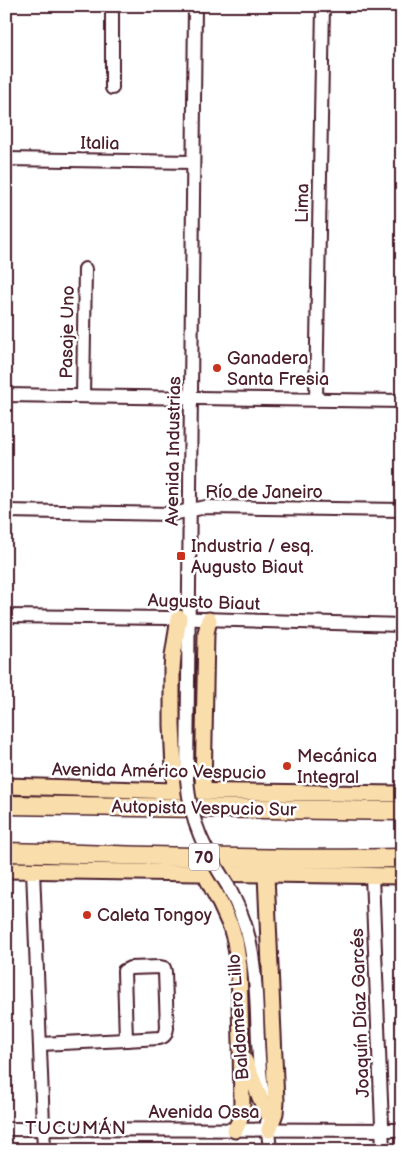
<svg xmlns="http://www.w3.org/2000/svg" width="408" height="1156" viewBox="0 0 408 1156" font-family="'Balsamiq Sans',sans-serif">
<style>
.lines{fill:none;stroke-linecap:round;stroke-linejoin:round}
.minor-casing{stroke:#4a1f2b;stroke-width:16}
.major-casing{stroke:#4a1f2b;stroke-width:19}
.highway-casing{stroke:#4a1f2b;stroke-width:21}
.minor{stroke:#fff;stroke-width:12}
.major{stroke:#f9ddab;stroke-width:15}
.highway{stroke:#f9ddab;stroke-width:18}
.minor-bridge-casing{stroke:#4a1f2b;stroke-width:16;stroke-linecap:butt}
.minor-bridge{stroke:#fff;stroke-width:12}
.poi-dot{fill:#c8321e;stroke:#fff;stroke-width:2}
.labels{text-anchor:middle;stroke-width:5;stroke-linejoin:round;paint-order:stroke}
.shield{fill:#fff;stroke:#80626b;stroke-width:1}
.shield-label{font-size:16px;font-weight:bold;fill:#4a1f2b}
.street-label{font-size:18px;fill:#4a1f2b;stroke:#fff}
.poi-label{font-size:18px;fill:#4a1f2b;stroke:#fff;text-anchor:start}
.neighbourhood-label{font-size:19px;letter-spacing:1px;fill:#4a1f2b;stroke:#fff}
</style>
<rect width="100%" height="100%" fill="#fff"/>
<filter id="ink" filterUnits="userSpaceOnUse"><feTurbulence type="fractalNoise" baseFrequency=".02" numOctaves="2"/><feDisplacementMap in="SourceGraphic" scale="10" xChannelSelector="R" yChannelSelector="G"/><feConvolveMatrix kernelMatrix="1 2 1 2 8 2 1 2 1" color-interpolation-filters="sRGB"/></filter>
<g filter="url(#ink)">
<g class="lines">
<defs>
<g id="minor">
<polyline points="112,88 112,6"/>
<polyline points="6,159 193,162"/>
<polyline points="6,395 402,401"/>
<polyline points="83,396 85,269"/>
<polyline points="316,400 323,6"/>
<polyline points="6,511 172,514 206,507 402,510"/>
<polyline points="6,616 168,618 402,625"/>
<polyline points="187,779 195,6"/>
<polyline points="33,870 44,1150"/>
<polyline points="372,876 383,1150"/>
<path d="M228 886C236 902 244 918 248 935 261 987 254 1043 263 1095"/>
<path d="M160 967 164 968 165 972 167 1028C166 1034 165 1037 159 1038L126 1040 124 971 130 968Z"/>
<polyline points="40,1044 126,1040"/>
<polyline points="267,1122 270,1150"/>
<polyline points="6,1129 402,1130"/>
</g>
<g id="major">
<polyline points="6,786 175,791 402,794"/>
<polyline points="175,791 172,725 172,669 173,656 179,618"/>
<polyline points="203,791 206,633 209,620"/>
<polyline points="6,870 402,876"/>
<polyline points="205,874 220,903 231,927 235,941 239,967 241,1042 242,1108 239,1122 235,1130"/>
<polyline points="266,875 276,1102 275,1113 269,1130"/>
<polyline points="245,1061 266,1112"/>
</g>
<g id="highway">
<polyline points="6,805 402,811"/>
<path d="M6 852C138 855 270 861 402 858"/>
</g>
</defs>
<!-- minor casing -->
<use href="#minor" class="minor-casing"/>
<!-- major casing -->
<use href="#major" class="major-casing"/>
<!-- highway casing -->
<use href="#highway" class="highway-casing"/>
<!-- minor -->
<use href="#minor" class="minor"/>
<!-- major -->
<use href="#major" class="major"/>
<!-- highway -->
<use href="#highway" class="highway"/>
<defs>
<path id="minor-bridge" d="M187 779C190 823 205 850 228 886"/>
</defs>
<!-- minor-bridge casing -->
<use href="#minor-bridge" class="minor-bridge-casing"/>
<!-- minor-bridge -->
<use href="#minor-bridge" class="minor-bridge"/>
</g>
</g>
<!-- markers -->
<g class="poi-dot">
<circle cx="217" cy="368" r="5"/>
<rect x="176" y="551" width="10" height="10" rx="2.5"/>
<circle cx="287" cy="766" r="5"/>
<circle cx="87" cy="915" r="5"/>
</g>
<g class="labels">
<!-- shield labels -->
<rect class="shield" x="189" y="843.5" width="30" height="27" rx="4"/>
<g class="shield-label">
<text x="204" y="863">70</text>
</g>
<!-- street labels -->
<g class="street-label">
<text transform="translate(100 143) rotate(1)" y="6">Italia</text>
<text transform="translate(302 203) rotate(-89)" y="6">Lima</text>
<text transform="translate(67 332) rotate(-89)" y="6">Pasaje Uno</text>
<text transform="translate(173 451) rotate(-89)" y="6">Avenida Industrias</text>
<text x="264" y="498">Río de Janeiro</text>
<text transform="translate(204 602) rotate(2)" y="6">Augusto Biaut</text>
<text transform="translate(159 771) rotate(1)" y="6">Avenida Américo Vespucio</text>
<text transform="translate(204 808) rotate(1)" y="6">Autopista Vespucio Sur</text>
<text transform="translate(360 1013) rotate(-92)" y="6">Joaquín Díaz Garcés</text>
<text transform="translate(238 1017) rotate(-94)" y="6">Baldomero Lillo</text>
<text x="204" y="1118">Avenida Ossa</text>
</g>
<!-- poi labels -->
<g class="poi-label">
<text x="227" y="364">Ganadera<tspan x="227" dy="21">Santa Fresia</tspan></text>
<text x="191" y="552">Industria / esq.<tspan x="191" dy="21">Augusto Biaut</tspan></text>
<text x="297" y="762">Mecánica<tspan x="297" dy="21">Integral</tspan></text>
<text x="97" y="921">Caleta Tongoy</text>
</g>
<!-- neighbourhood labels -->
<g class="neighbourhood-label">
<text x="76" y="1134">TUCUMÁN</text>
</g>
</g>
<!-- margin -->
<rect width="408" height="1156" fill="none" stroke="#fff" stroke-width="25"/>
<rect x="12" y="12" width="383" height="1131" fill="none" stroke="#4a1f2b" stroke-width="2" filter="url(#ink)"/>
</svg>
